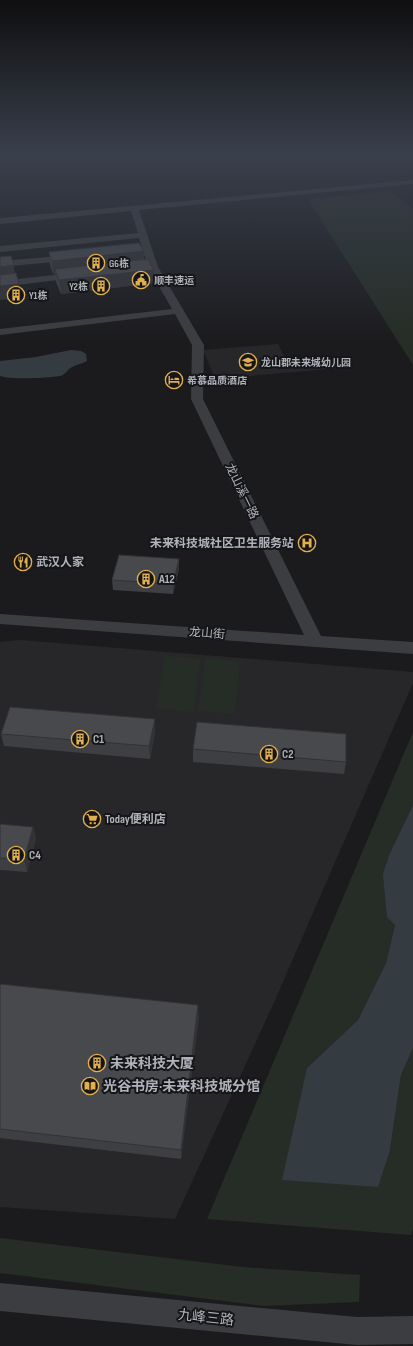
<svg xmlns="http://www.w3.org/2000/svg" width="413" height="1346" viewBox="0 0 413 1346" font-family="'Sofia Sans Condensed','Noto Sans SC',sans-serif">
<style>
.built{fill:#27272a}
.green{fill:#252d26}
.water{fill:#343c42}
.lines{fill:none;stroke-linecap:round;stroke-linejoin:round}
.minor{fill:#3c3d41;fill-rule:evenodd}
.wall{fill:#3e3f42}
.shaded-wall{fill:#323336}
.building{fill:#48494d;stroke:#323336}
.labels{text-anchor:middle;stroke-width:4;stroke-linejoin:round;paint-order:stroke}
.far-poi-label{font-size:10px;font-weight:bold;fill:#afb3bb;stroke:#161618;text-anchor:start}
.street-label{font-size:12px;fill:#afb3bb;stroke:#161618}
.poi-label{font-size:12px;font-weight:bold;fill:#afb3bb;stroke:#161618;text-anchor:start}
.near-poi-label{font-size:14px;font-weight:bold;fill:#afb3bb;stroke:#161618;text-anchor:start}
.near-street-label{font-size:14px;fill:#afb3bb;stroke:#161618}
</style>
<rect width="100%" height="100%" fill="#1b1b1d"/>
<!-- built -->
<g class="built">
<polygon points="278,344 289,365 348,360 352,367 215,379 203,350"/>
<polygon points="20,640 413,672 413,683 276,998 175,1219 0,1207 0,642"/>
</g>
<!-- green -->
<g class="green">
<polygon points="391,191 413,209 413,365 309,201 309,199"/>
<polygon points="165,656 201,658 193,712 156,709"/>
<polygon points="205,658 240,661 235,714 198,711"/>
<polygon points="413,732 413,805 390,853 395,925 386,963 358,1020 307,1068 390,1150 401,1075 413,1048 413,1229 411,1235 207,1219"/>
<polygon points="0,1238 243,1267 360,1275 359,1302 264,1306 0,1273"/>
</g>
<!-- water -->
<g class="water">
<path d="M71 350 81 351 86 354 87 361C82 364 77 364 72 367 68 369 65 375 60 376 47 378 12 380 0 376V361L36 357Z"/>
<polygon points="413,805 413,1048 401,1075 390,1150 378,1187 282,1180 307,1068 358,1020 386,963 395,925 387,917 383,874 390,853"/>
</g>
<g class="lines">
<!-- minor -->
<g class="minor">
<polygon points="413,180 413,184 139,210 158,267 204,345 203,399 321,636 413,642 413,654 0,624 0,614 304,635 191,399 192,345 175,314 0,335 0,329 172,309 148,267 139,238 0,252 0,246 138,233 131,211 0,224 0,218"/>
<polygon points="72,255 77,258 75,260 0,267 0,261"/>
<polygon points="80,272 83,273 85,275 83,277 0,287 0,281"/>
<polygon points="0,1283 357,1317 413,1316 413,1344 357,1345 0,1311"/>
</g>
</g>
<!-- wall -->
<g class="wall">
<polygon points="144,251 144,259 154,270 155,283 61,294 56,282 55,273 53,274 50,265 49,252"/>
<polygon points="179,569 173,594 113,590 112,580"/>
<polygon points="155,719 155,732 150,759 4,746 1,734"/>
<polygon points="193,749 346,762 344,774 193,762"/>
<polygon points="0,824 33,827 36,839 27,872 0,870"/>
<polygon points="0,984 199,1016 181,1159 0,1138"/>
</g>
<!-- shaded-wall -->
<g class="shaded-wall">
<polygon points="144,251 144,264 55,269 55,273 53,274 52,261"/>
<polygon points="14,265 15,278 0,280 0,267"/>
<polygon points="154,270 155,283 61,294 59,280"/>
<polygon points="19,284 21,298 0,300 0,286"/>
<polygon points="179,559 179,569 173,594 173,584"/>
<polygon points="155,719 155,732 150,759 149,746"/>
<polygon points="33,827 36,839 27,872 24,860"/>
<polygon points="198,1005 199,1016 181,1159 181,1150"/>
</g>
<!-- building -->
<g class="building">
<polygon points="139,243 144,251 52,261 49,252"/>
<polygon points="11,256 14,265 0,267 0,257"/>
<polygon points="148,259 154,270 59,280 55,269"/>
<polygon points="16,273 19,284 0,286 0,275"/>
<polygon points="119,555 179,559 173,584 112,580"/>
<polygon points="10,707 155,719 149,746 1,734"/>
<polygon points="197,722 346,734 346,762 193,749"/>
<polygon points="0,824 33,827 24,860 0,858"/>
<polygon points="0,984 198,1005 181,1150 0,1129"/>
</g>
<!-- sky -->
<linearGradient id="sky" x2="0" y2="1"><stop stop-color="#0f0f10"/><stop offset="0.45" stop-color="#393f4c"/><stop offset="1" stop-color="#393f4c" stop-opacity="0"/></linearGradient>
<rect width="413" height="342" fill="url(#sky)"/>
<!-- icons -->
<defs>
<symbol id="building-ring" viewBox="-11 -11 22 22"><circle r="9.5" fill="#161618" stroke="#e0af4f" stroke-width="1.5"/><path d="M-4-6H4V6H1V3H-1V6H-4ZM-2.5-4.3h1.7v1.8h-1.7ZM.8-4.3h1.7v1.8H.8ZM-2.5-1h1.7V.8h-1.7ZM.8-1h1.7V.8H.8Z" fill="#e0af4f"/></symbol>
<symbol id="civic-ring" viewBox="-11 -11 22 22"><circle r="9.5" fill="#161618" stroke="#e0af4f" stroke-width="1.5"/><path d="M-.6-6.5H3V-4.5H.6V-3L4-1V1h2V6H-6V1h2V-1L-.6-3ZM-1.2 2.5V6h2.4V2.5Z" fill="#e0af4f"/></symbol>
<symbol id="school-ring" viewBox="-11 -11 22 22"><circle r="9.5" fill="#161618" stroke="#e0af4f" stroke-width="1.5"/><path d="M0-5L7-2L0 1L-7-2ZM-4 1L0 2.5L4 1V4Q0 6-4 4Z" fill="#e0af4f"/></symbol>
<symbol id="hotel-ring" viewBox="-11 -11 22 22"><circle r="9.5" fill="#161618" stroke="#e0af4f" stroke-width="1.5"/><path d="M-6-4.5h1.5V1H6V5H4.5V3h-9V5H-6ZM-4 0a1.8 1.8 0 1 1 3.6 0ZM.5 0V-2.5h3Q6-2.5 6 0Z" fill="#e0af4f"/></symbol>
<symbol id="hospital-ring" viewBox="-11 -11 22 22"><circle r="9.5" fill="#161618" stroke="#e0af4f" stroke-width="1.5"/><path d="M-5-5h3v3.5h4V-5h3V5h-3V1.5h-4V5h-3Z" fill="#e0af4f"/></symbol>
<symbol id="restaurant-ring" viewBox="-11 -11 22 22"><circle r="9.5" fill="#161618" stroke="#e0af4f" stroke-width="1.5"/><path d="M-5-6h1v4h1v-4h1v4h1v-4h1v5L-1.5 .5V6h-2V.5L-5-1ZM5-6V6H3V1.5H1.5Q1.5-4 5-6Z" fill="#e0af4f"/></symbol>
<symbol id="supermarket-ring" viewBox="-11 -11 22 22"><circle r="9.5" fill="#161618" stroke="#e0af4f" stroke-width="1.5"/><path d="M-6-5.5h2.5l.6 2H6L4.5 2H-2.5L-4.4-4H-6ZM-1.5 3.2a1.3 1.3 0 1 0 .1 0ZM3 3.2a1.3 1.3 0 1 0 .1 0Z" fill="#e0af4f"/></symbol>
<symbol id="library-ring" viewBox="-11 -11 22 22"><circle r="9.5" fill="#161618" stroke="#e0af4f" stroke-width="1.5"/><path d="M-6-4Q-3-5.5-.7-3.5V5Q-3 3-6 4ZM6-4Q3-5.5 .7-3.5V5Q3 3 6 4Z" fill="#e0af4f"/></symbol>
</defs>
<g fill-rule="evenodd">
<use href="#building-ring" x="86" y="253" width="20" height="20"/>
<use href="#civic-ring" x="131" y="270" width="20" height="20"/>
<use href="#building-ring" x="91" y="276" width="20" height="20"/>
<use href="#building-ring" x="6" y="285" width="20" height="20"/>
<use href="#school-ring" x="238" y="352" width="20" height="20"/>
<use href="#hotel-ring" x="164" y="370" width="20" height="20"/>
<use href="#hospital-ring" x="297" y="533" width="20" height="20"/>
<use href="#restaurant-ring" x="13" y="552" width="20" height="20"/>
<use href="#building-ring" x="136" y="569" width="20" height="20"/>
<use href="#building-ring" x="70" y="729" width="20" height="20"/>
<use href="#building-ring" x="259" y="744" width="20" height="20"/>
<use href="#supermarket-ring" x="82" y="809" width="20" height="20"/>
<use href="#building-ring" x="6" y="845" width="20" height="20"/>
<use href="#building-ring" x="87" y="1053" width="20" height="20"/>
<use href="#library-ring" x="80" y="1076" width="20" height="20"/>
</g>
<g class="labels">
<!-- far-poi labels -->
<g class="far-poi-label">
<text x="109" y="267">G6栋</text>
<text x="154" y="284">顺丰速运</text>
<text x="88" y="290" text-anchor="end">Y2栋</text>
<text x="29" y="299">Y1栋</text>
<text x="261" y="366">龙山郡未来城幼儿园</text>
<text x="187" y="384">希慕品质酒店</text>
</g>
<!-- street labels -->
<g class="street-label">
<text transform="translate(242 491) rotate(64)" y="4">龙山溪一路</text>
<text transform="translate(207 633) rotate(4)" y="4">龙山街</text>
</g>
<!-- poi labels -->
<g class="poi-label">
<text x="294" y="547" text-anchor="end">未来科技城社区卫生服务站</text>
<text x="36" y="566">武汉人家</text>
<text x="159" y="583">A12</text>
<text x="93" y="743">C1</text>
<text x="282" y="758">C2</text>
<text x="105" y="823">Today便利店</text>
<text x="29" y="859">C4</text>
</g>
<!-- near-poi labels -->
<g class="near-poi-label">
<text x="110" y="1068">未来科技大厦</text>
<text x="103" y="1091">光谷书房·未来科技城分馆</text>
</g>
<!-- near-street labels -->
<g class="near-street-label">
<text transform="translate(206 1317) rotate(6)" y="5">九峰三路</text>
</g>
</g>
</svg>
